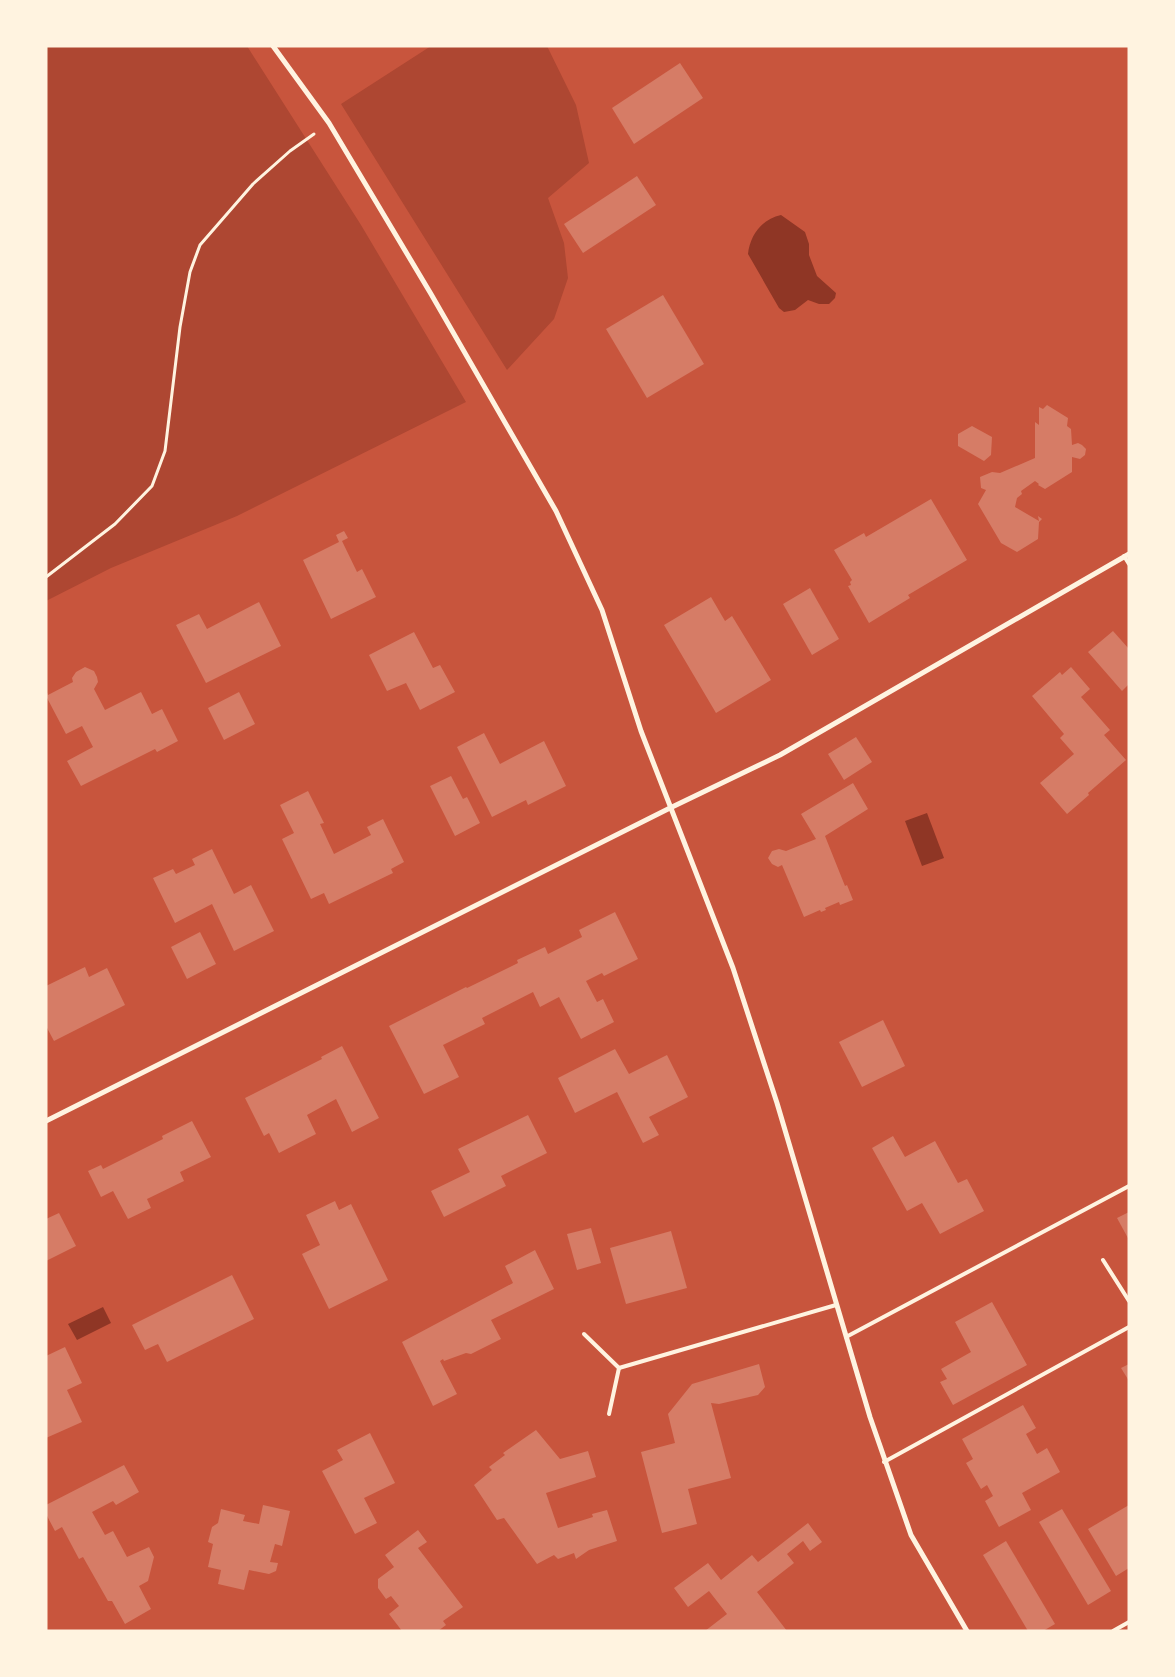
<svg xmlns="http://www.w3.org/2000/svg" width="1175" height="1677" viewBox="0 0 1175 1677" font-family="'PT Sans Narrow',sans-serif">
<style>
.green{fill:#ae4732}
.water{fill:#8f3625}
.building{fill:#d67c66}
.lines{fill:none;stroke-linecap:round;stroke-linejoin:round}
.path{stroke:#fff3e0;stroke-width:3}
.service{stroke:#fff3e0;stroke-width:4}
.minor{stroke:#fff3e0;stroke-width:5}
</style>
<rect width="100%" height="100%" fill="#c8553d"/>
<!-- green -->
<g class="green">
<polygon points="46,46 247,46 361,225 466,402 237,516 111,568 46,601"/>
<polygon points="431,46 547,46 576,105 589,163 548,198 564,243 568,278 554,319 507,370 341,104"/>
</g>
<!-- water -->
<g class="water">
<path d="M781 215 805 232 809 244V255L817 276 836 293 835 298 829 304H819L808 300 795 310 784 312 779 308 748 254C750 235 762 219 781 215Z"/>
<polygon points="927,813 944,858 922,866 905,821"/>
<polygon points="103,1307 111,1323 77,1340 68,1324"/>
</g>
<!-- building -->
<g class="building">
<polygon points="680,63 703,98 634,144 612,108"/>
<polygon points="637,176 656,205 583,253 564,224"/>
<polygon points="663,295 704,364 647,398 606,329"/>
<polygon points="1047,405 1068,418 1067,426 1071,429 1072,445 1078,443 1082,445 1086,449 1085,455 1080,459 1072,457 1072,472 1045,489 1038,485 1039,484 1035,481 1021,491 1022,494 1017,498 1015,507 1039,521 1038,516 1042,519 1039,522 1038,539 1017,552 1001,543 978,504 986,490 981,488 980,477 992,472 1000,473 1035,458 1035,422 1039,425 1039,407 1043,409"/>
<polygon points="972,426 992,437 991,455 984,461 958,446 958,434"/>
<polygon points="931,499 967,560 908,595 910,598 869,623 848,586 851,585 850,582 852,580 834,550 864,533 866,537"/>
<polygon points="344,531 348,538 342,541 357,572 362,569 376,597 331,619 303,560 339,542 336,535"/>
<polygon points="810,588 839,639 812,655 783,604"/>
<polygon points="711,597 725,621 732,616 771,680 716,713 664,625"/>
<polygon points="259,602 281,646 206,683 176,625 199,614 207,629"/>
<polygon points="1113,631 1129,649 1129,684 1122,691 1088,652"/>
<polygon points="414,632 433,668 440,665 455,692 420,710 406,683 387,691 369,655"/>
<polygon points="85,667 94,671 97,677 98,682 94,689 105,710 141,692 152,714 162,709 178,741 157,752 155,749 81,786 67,761 93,747 82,726 66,734 46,696 46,690 48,695 73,682 72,678 76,672"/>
<polygon points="1071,667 1090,689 1081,697 1110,730 1104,735 1126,760 1088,793 1089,795 1067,814 1040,783 1074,754 1060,738 1064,734 1032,696 1060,672 1062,675"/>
<polygon points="239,692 255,724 224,740 208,708"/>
<polygon points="484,733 500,764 544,741 566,786 528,805 526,800 492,817 457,747"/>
<polygon points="856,737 872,762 844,780 828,754"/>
<polygon points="451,776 463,799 467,797 480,823 455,836 430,786"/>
<polygon points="853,783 868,809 825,836 845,886 847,885 853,900 840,905 839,902 825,908 826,910 821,912 820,910 804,917 782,865 778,867 772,864 768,858 772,851 779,849 786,851 816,839 801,814"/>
<polygon points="308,791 324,823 320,824 334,854 371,835 367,827 383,819 404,862 391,869 393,873 329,904 324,893 311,899 282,839 294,833 280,805"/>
<polygon points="212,849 234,894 251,885 274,931 234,951 212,904 175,923 153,878 173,869 176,874 195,865 192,859"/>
<polygon points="615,912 638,959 604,976 602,973 586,981 597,1002 603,999 614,1022 581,1039 559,997 540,1007 533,992 482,1018 485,1024 443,1045 459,1077 424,1094 389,1026 466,987 467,988 518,963 517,960 545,947 548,954 582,937 579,930"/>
<polygon points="200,932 216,964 187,979 171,947"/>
<polygon points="85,967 89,977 107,968 125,1005 54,1041 46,1026 46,986"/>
<polygon points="883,1020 905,1066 862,1087 839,1042"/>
<polygon points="342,1046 379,1118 352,1132 336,1099 307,1115 316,1134 279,1153 269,1133 264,1136 245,1098 322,1059 321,1057"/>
<polygon points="615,1049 629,1074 667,1055 688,1097 649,1117 659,1135 643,1143 617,1092 575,1113 558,1078"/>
<polygon points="528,1115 547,1153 501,1176 506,1186 444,1217 431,1191 470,1172 458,1149"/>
<polygon points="192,1121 211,1157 180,1172 184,1181 147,1199 151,1208 128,1219 113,1191 101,1197 88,1171 101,1165 103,1169 163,1139 162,1136"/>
<polygon points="893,1136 905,1157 935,1141 958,1183 967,1179 984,1211 940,1234 922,1203 907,1211 872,1148"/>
<polygon points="335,1201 339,1210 351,1204 388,1280 329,1309 302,1254 320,1245 306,1215"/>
<polygon points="1129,1212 1129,1240 1117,1218"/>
<polygon points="59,1213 76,1246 46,1261 46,1219"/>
<polygon points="591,1228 601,1263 577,1270 567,1234"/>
<polygon points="671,1231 687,1288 626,1304 610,1248"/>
<polygon points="535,1250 554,1289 491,1320 501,1339 471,1354 466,1353 444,1361 443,1359 440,1361 457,1394 433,1406 402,1342 513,1283 505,1266"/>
<polygon points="232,1275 254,1319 167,1362 158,1344 145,1350 132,1325"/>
<polygon points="992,1302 1027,1365 953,1405 940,1382 947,1379 941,1369 971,1352 955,1322"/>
<polygon points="65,1347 82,1383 67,1390 82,1422 46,1438 46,1356"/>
<polygon points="759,1364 765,1387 758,1395 719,1404 711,1403 731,1478 688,1489 697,1524 662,1533 641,1452 675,1443 668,1414 692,1384"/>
<polygon points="1129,1364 1129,1381 1121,1368"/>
<polygon points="1023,1405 1036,1428 1026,1434 1037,1454 1047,1448 1060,1472 1022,1493 1031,1510 999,1527 985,1501 993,1496 987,1485 981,1489 966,1463 973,1459 962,1439"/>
<polygon points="536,1430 560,1459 588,1451 596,1477 546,1493 558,1528 593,1517 592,1514 607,1510 617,1541 589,1550 576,1559 574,1553 558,1559 554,1555 537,1564 504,1518 497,1520 474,1485 492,1470 489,1467 505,1455 503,1453"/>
<polygon points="370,1433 395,1483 364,1498 377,1523 355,1534 322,1471 343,1460 337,1450"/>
<polygon points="124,1465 139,1492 116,1505 113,1501 92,1512 105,1535 113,1531 127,1557 149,1547 154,1557 148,1581 139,1586 151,1609 125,1624 112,1601 108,1601 83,1557 79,1559 62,1527 55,1531 46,1514 46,1505"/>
<polygon points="263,1505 290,1511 282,1546 275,1544 270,1562 278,1563 276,1571 269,1574 249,1570 244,1590 218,1584 221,1570 208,1567 213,1544 208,1542 212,1527 218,1523 221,1509 245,1515 243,1521 259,1524"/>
<polygon points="1129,1505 1129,1568 1116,1576 1088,1529"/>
<polygon points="1062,1509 1111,1591 1088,1605 1039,1522"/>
<polygon points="808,1523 822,1542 810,1551 803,1541 787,1554 794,1563 757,1592 787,1631 705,1631 727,1614 709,1591 688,1607 674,1588 708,1563 721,1580 752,1555 758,1562"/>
<polygon points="418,1530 427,1542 418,1548 463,1607 443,1621 446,1625 438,1631 402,1631 389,1614 399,1606 391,1596 386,1599 378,1588 378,1579 394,1567 385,1555"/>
<polygon points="1006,1541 1055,1624 1043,1631 1028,1631 983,1555"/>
</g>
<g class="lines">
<!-- path -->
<polyline class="path" points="46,577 115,524 152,486 165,451 180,327 190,272 200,245 253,184 290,151 314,134"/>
<!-- service -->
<g class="service">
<polyline points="1124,556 1129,564"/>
<polyline points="1103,1260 1129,1301"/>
<polyline points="584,1334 619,1368 609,1414"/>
<polyline points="846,1337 1129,1186"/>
<polyline points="619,1368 836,1305"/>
<polyline points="884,1462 1129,1327"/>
<polyline points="1113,1631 1129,1622"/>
</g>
<!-- minor -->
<g class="minor">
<polyline points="273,46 329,123 431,294 556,511 602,610 641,731 733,968 777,1103 870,1417 911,1535 967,1631"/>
<polyline points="46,1121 670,808 780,755 1129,554"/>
</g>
</g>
<!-- border -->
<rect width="1175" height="1677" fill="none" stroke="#fff3e0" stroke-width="95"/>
</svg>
